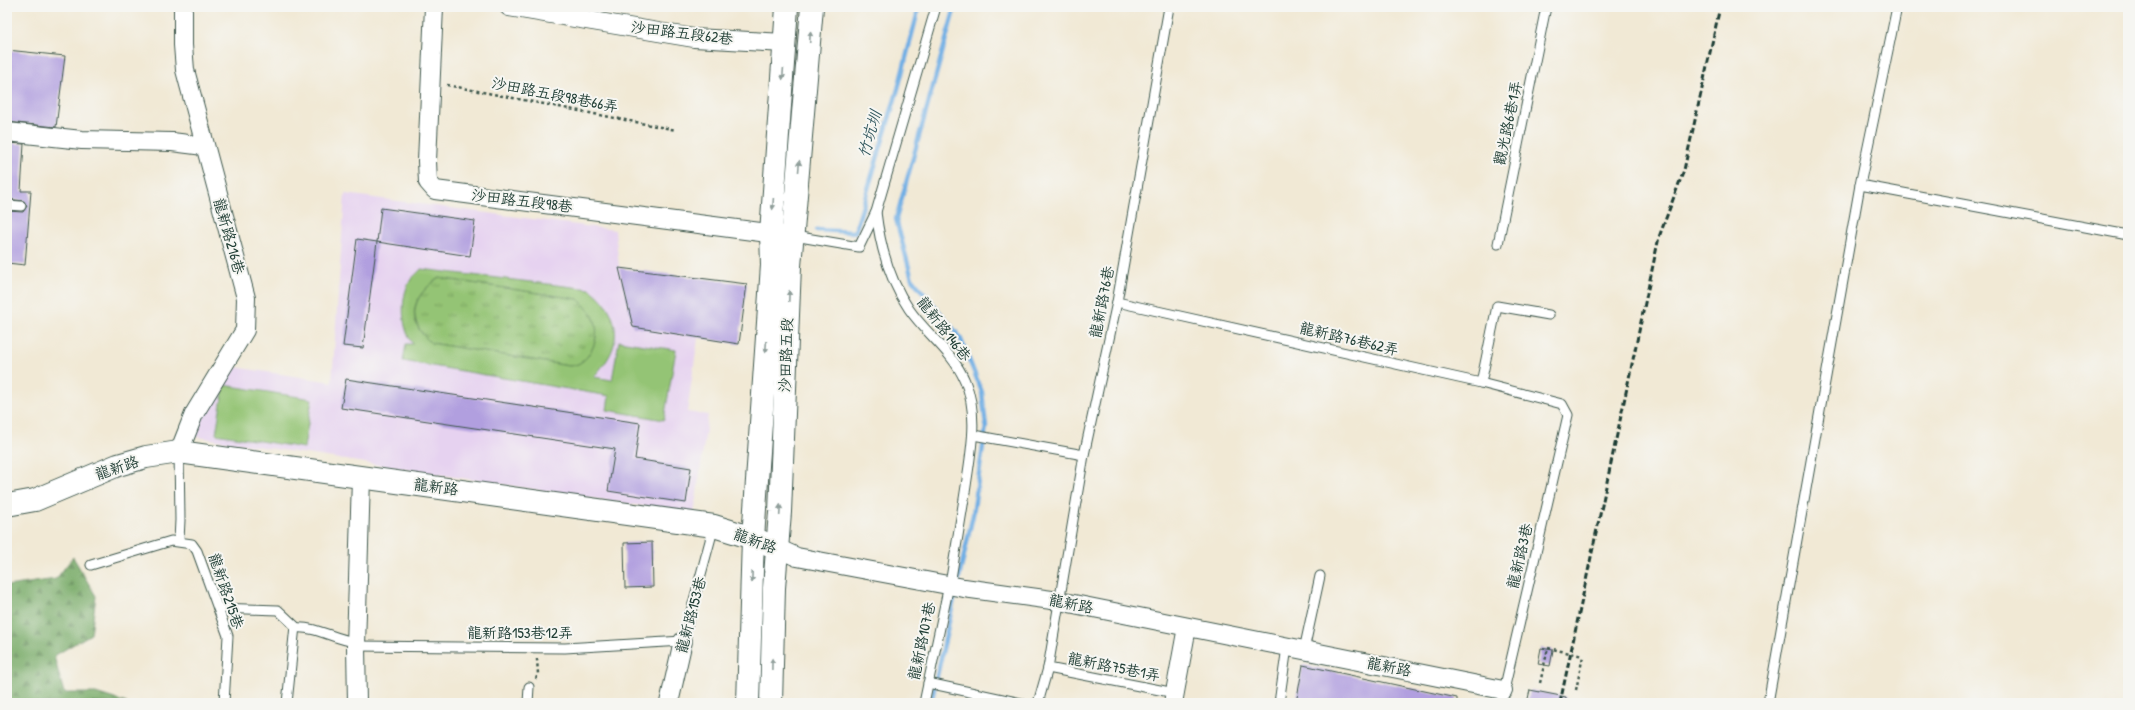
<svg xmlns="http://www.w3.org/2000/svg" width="2135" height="710" viewBox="0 0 2135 710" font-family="'Patrick Hand','LXGW WenKai TC',sans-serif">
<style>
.built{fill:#e6d2f0}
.grass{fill:url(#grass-tufts);stroke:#5a8054}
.forest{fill:url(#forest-firs);stroke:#4b744d}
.garden{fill:#94c474;stroke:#5a8054;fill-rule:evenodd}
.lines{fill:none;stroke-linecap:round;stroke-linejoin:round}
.stream{stroke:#71afe4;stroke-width:4.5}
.building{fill:#b19fdf}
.lane-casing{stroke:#3e574c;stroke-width:11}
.street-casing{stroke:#3e574c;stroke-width:20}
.secondary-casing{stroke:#3e574c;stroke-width:24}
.path{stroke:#3e574c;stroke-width:2.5;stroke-dasharray:3 3;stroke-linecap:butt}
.lane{stroke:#fff;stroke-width:9}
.street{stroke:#fff;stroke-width:18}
.secondary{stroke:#fff;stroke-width:22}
.rail{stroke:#1f3d34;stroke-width:3;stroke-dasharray:6 3;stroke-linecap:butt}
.path-bridge{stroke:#3e574c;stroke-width:2.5;stroke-dasharray:3 3;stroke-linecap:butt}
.oneway{fill:#8f9e9a}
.labels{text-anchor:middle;stroke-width:4;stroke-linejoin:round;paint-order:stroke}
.street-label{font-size:15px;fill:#1f3d34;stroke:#f6f6f2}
.water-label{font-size:16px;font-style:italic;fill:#345a60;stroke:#f6f6f2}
</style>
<defs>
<pattern id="grass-tufts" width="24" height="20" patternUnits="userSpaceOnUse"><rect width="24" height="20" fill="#94c474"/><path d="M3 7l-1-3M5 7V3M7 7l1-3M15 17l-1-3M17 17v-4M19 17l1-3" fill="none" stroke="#78a060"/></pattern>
<pattern id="forest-firs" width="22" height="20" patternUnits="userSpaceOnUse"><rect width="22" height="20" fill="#7a6"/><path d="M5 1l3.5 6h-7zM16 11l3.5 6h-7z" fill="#618c55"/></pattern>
</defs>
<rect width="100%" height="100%" fill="#f6f6f2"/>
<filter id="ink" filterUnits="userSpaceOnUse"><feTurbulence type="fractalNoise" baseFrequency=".025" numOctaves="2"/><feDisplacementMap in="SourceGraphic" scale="8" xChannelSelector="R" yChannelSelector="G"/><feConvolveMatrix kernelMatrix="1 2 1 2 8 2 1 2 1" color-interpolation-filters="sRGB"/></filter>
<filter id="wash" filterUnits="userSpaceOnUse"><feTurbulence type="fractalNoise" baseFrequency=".012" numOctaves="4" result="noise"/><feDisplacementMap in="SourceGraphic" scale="16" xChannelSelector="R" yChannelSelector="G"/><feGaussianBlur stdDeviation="0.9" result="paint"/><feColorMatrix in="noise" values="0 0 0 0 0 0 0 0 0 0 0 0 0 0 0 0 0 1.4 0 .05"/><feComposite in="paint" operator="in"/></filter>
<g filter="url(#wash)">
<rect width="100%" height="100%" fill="#f1e9d5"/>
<!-- built -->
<polygon class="built" points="345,194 615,230 620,275 633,327 698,338 687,412 708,415 694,514 185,435 222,365 332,382"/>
<!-- grass -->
<path class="grass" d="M439 278 578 299C585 306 592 312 595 321 601 338 589 366 569 366L431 343C405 319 412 296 439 278Z"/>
<!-- forest -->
<polygon class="forest" points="73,557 96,596 91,634 54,656 64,693 96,693 127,703 7,703 7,586 56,579"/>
<!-- garden -->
<g class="garden">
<path d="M421 269 590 289C611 304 623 330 610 355 606 363 599 370 594 377L612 380 619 341 676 350 664 420 607 410 609 396 403 361 406 344H413C401 329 400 297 410 281 413 276 418 273 421 269ZM439 278 578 299C585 306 592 312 595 321 601 338 589 366 569 366L431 343C404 319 412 296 439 278Z"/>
<polygon points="224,385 312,399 304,448 216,434"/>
</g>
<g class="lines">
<!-- stream -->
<g class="stream">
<polyline points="955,7 896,219 912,279 960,337 982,392 986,426 973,515 958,582"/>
<polyline points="817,230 855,232 898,89 919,7"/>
<polyline points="931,703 956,590"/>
</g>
</g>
<g id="blocks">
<!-- building -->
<g class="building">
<polygon points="7,50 65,56 56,127 7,122"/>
<polygon points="7,143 24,144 21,191 31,191 25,265 7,263 7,211 23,212 27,206 24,201 7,199"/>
<polygon points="381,208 475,221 470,256 377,242"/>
<polygon points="357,239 377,242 363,348 343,346"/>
<polygon points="619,268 747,284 739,344 633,327"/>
<polygon points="346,379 640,423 635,459 691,468 686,503 608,491 615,449 341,408"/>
<polygon points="652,542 653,587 625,588 624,543"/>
<polygon points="1541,648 1553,650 1550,666 1538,664"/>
<polygon points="1303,665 1457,698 1457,703 1296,703"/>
<polygon points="1530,690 1566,697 1566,703 1527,703"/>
</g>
</g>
</g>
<g filter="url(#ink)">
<use href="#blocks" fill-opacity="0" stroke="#3e574c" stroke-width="1"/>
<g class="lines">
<defs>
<g id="lane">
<polyline points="1860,185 2128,235"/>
<polyline points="7,205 21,206"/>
<path d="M876 212C880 246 890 281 909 309 926 334 953 352 965 381 979 415 971 451 966 486 961 519 955 552 950 585"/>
<polyline points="794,236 859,247 876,212 936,7"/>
<polyline points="1498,244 1546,7"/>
<polyline points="1117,302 1481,383 1562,404 1568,415 1501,703"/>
<polyline points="1481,383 1497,306 1549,315"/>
<polyline points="973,435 1084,455"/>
<polyline points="179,541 180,520 179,452"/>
<polyline points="91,565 171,541 192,544 197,551 228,636 224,703"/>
<polyline points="218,608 278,610 295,626 287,703"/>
<path d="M295 628C317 626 335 640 356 642"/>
<polyline points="356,646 565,648 683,641 714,526"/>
<polyline points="1304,650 1320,576"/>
<polyline points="1048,668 1175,693"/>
<polyline points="928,683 1021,703"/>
<polyline points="528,703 529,687"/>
<polyline points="924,703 949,585"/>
<polyline points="1038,703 1048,668 1084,455 1117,302 1169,7"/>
<polyline points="1279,703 1287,647"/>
<polyline points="1768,703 1860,185 1897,7"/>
</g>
<g id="street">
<polyline points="434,7 427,161 428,182 435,190 784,235"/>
<polyline points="509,7 694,38 785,43"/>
<polyline points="7,132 82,140 172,142 204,146"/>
<polyline points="179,452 194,414 245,330 246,298 185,70 183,45 183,7"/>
<polyline points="777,548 797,557 964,588 1059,601 1503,690"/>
<polyline points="357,703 356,646 361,478"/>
<polyline points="669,703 683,641"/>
<polyline points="1173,703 1187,627"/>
</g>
<g id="secondary">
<polyline points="7,505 35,500 118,465 146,457 179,452 714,526 753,538 777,548"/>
<polyline points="748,703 753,538 772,265 771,233 787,7"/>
<polyline points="771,703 774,588 780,512 790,266 812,7"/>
</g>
</defs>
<!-- lane casing -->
<use href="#lane" class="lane-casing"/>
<!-- street casing -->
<use href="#street" class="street-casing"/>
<!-- secondary casing -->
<use href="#secondary" class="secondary-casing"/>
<!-- path -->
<g class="path">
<polyline points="447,85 676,130"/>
<polyline points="536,679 538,674 537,659"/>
<polyline points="1540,683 1548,648"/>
<polyline points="1576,690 1583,656"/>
</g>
<!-- lane -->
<use href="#lane" class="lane"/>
<!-- street -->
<use href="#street" class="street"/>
<!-- secondary -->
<use href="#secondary" class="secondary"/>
<!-- rail -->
<polyline class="rail" points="1560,703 1659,237 1684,170 1720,7"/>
<!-- path-bridge -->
<polyline class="path-bridge" points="1548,648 1583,656"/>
</g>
<!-- one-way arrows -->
<defs><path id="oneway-solid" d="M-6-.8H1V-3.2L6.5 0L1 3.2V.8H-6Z"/></defs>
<g class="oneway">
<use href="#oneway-solid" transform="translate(810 37) rotate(-87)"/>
<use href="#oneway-solid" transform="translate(783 74) rotate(94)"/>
<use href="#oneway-solid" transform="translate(799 166) rotate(-85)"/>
<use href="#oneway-solid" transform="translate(773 204) rotate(94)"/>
<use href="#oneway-solid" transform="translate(789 296) rotate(-88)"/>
<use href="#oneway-solid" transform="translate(766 347) rotate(94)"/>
<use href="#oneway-solid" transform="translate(780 510) rotate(-87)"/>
<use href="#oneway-solid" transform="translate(752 577) rotate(92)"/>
<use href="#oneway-solid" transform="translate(772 664) rotate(-89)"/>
</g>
</g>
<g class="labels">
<!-- street labels -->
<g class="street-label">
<text transform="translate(682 33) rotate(7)" y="5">沙田路五段62巷</text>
<text transform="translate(555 95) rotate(11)" y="5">沙田路五段98巷66弄</text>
<text transform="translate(1508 123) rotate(-78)" y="5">觀光路6巷1弄</text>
<text transform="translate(522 201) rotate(7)" y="5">沙田路五段98巷</text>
<text transform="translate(229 236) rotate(74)" y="5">龍新路216巷</text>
<text transform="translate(1102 302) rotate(-79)" y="5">龍新路76巷</text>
<text transform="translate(944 329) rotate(52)" y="5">龍新路146巷</text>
<text transform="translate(1349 339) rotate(13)" y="5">龍新路76巷62弄</text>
<text transform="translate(786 355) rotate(-88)" y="5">沙田路五段</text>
<text transform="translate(117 468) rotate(-19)" y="5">龍新路</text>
<text transform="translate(436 487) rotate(7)" y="5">龍新路</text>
<text transform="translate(755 541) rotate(20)" y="5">龍新路</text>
<text transform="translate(1520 556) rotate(-77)" y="5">龍新路3巷</text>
<text transform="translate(226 591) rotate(71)" y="5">龍新路215巷</text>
<text transform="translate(1071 604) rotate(11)" y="5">龍新路</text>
<text transform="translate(691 615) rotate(-75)" y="5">龍新路153巷</text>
<text x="520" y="638">龍新路153巷12弄</text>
<text transform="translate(922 641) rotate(-78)" y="5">龍新路107巷</text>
<text transform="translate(1114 667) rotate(11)" y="5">龍新路75巷1弄</text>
<text transform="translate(1389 667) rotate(11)" y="5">龍新路</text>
</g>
<!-- water labels -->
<g class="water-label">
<text transform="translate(869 134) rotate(-74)" y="6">竹坑圳</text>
</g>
</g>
<!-- margin -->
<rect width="2135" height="710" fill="none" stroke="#f6f6f2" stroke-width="24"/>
</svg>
